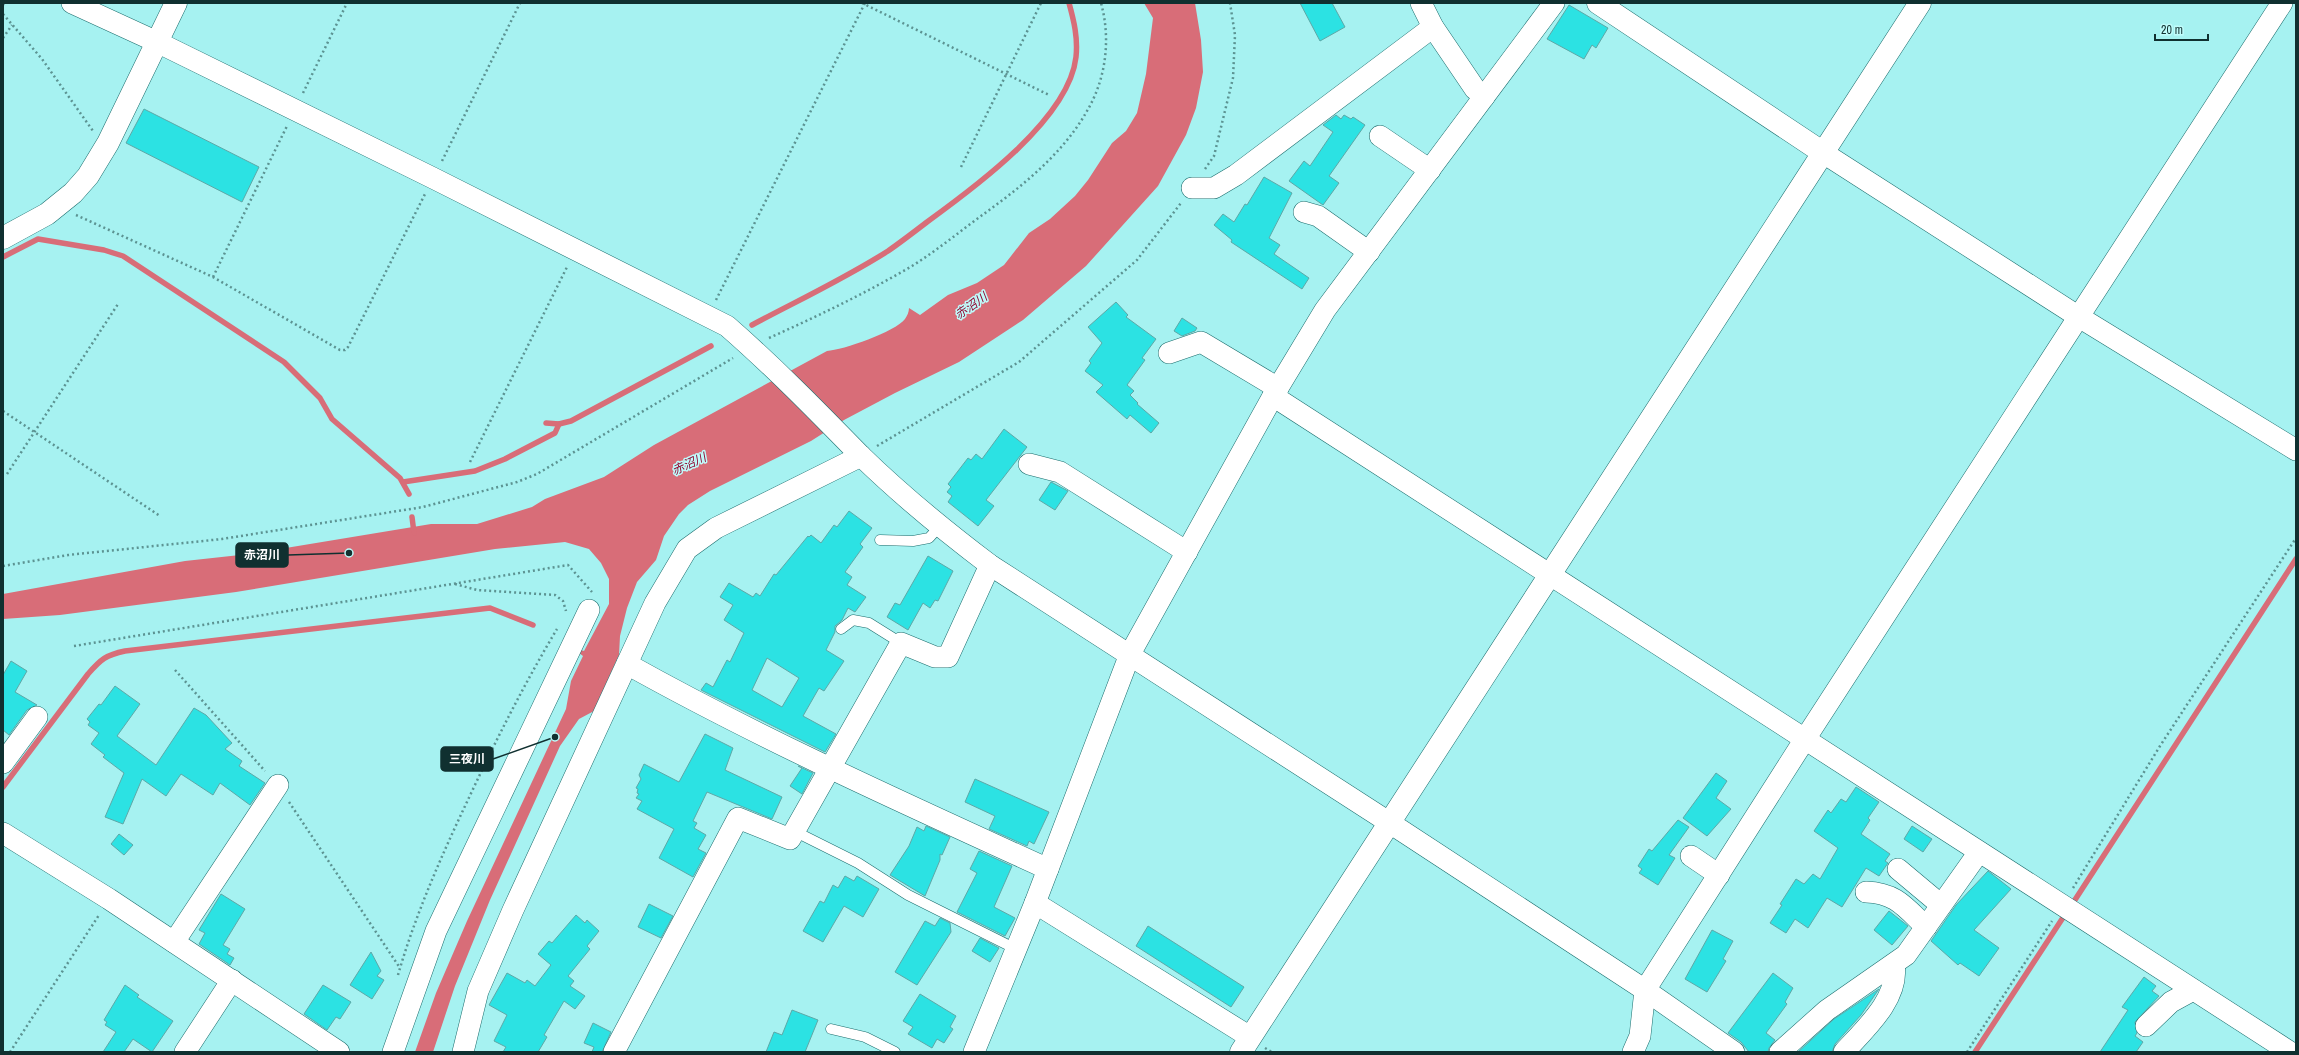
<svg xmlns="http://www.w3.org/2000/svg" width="2299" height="1055" viewBox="0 0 2299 1055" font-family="'Archivo Narrow','Noto Sans JP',sans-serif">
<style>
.water{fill:#d86d78}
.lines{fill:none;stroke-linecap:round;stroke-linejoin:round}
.stream{stroke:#d86d78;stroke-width:5.5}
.building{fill:#2ce2e3;stroke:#5da8a7;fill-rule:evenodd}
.service-casing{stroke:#1b6d6d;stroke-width:11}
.minor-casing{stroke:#1b6d6d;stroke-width:22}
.tertiary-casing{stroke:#1b6d6d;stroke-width:23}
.path{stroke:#5c9392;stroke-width:2.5;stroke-dasharray:2 3;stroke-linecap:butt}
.service{stroke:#fff;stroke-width:10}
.minor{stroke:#fff;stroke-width:21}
.tertiary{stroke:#fff;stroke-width:22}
.labels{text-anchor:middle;stroke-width:3;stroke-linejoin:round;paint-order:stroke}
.water-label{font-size:12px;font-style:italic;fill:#92052f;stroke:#c0fcfb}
.leader{fill:none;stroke:#103030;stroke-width:1.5}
.callout-dot{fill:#103030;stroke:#c0fcfb;stroke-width:1.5}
.callout{fill:#103030;stroke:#103030;stroke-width:1.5}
.callout-label{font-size:12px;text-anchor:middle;font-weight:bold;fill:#fff}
</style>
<rect width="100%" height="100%" fill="#a6f2f1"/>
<!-- water -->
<path class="water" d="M1144 3H1195L1201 40 1203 72 1196 108 1186 135 1158 186 1086 266 1023 320 959 362 895 393 844 420 811 441 710 491 688 505 679 514 664 536 656 560 637 582 627 608 620 636 619 655 594 711 579 719 560 746 490 900 455 986 433 1052H415L436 993 467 921 566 709 571 681 583 656 579 653 581 650 584 651 609 604V579L601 563 589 549 565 542 495 549 236 592 60 615 3 619V594L185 561 249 554 431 524H477L532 507 545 499 604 477 654 445 827 351C843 350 895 332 905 319 907 316 909 312 909 308L920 315 948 295 977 283 1004 265 1029 233 1050 219 1075 196 1088 180 1112 143 1126 131 1137 113 1146 74 1153 18Z"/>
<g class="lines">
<!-- stream -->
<g class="stream">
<polyline points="3,257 38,239 104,250 123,256 284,362 320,398 332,419 400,478 409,494"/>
<path d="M752 325C797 301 844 279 888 251 901 242 914 232 927 222 974 188 1069 119 1076 57 1078 38 1074 21 1069 3"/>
<polyline points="546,423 559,424 571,421 711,346"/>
<polyline points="403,482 475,471 505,459 555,433 559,424"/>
<polyline points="412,517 414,533"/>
<path d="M3 787 88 674C101 659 106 655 125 651L490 608 533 625"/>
<polyline points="2071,906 2296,559"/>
<polyline points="1975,1052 2066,913"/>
</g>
</g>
<!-- building -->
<g class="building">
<polygon points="1300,3 1332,3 1345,27 1320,41"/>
<polygon points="1569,5 1608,28 1596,48 1592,45 1584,59 1547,39"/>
<polygon points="144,109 259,167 242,202 126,143"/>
<polygon points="1336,115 1341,119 1344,115 1351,119 1353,117 1365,125 1329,176 1339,183 1323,205 1289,181 1304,161 1310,166 1333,132 1323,125"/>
<polygon points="1264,177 1292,193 1269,238 1280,245 1274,254 1309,278 1302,289 1231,242 1232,240 1214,225 1223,214 1234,222 1245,204 1247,205"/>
<polygon points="1116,302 1128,315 1126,317 1156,339 1142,358 1145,360 1127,385 1134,391 1130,395 1138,403 1137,404 1159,423 1151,433 1130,415 1127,419 1096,392 1103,385 1085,371 1091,363 1089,361 1102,343 1088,327"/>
<polygon points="1182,318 1197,328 1195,331 1182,336 1174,331"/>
<polygon points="1004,429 1027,447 986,500 994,506 978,526 948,502 952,496 947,492 951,487 948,484 968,458 971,460 976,454 982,459"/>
<polygon points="1051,482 1068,491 1055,510 1039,500"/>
<path d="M849 511 872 528 860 544 863 547 845 572 852 577 847 585 866 597 855 612 848 608 842 620 835 626V632L826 650 844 661 824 691 819 688 803 716 836 734 825 752 701 690 706 683 713 687 727 660 730 662 744 633 724 620 733 605 720 597 729 583 753 597 756 593 760 596 774 574 776 575 808 536 809 537 811 535 821 543 834 525 837 527ZM767 658 799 678 782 707 752 690Z"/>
<polygon points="928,556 953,571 938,601 935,600 930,608 923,603 908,630 887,617 895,603 900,605"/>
<polygon points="11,661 27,671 15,692 37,705 27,710 9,735 3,730 3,675"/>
<polygon points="115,686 140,704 117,736 156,765 194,708 206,715 232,743 225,749 242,761 239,766 265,783 250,805 220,783 213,795 181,774 166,796 142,779 123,824 105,817 124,773 103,757 105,755 91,744 99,733 88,725 90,722 87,719 99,704 101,705"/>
<polygon points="705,734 733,748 725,770 782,797 772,819 707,792 693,821 697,823 694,828 706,835 698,849 706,853 693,877 659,858 674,829 637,809 642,801 636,798 639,794 637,793 638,789 636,788 641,779 639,775 644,764 679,782"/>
<polygon points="798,766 813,773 802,794 790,786 802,768"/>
<polygon points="1716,773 1727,781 1716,798 1731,809 1707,836 1683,818"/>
<polygon points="975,779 1049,812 1034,844 1029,841 1027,846 989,829 995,816 965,802"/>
<polygon points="1856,787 1879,802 1868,818 1870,820 1861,834 1890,854 1885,861 1888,863 1879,876 1866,868 1842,907 1827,898 1808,928 1795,919 1786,933 1770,923 1782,905 1780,904 1796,879 1804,884 1813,874 1820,879 1838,848 1814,831 1828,810 1831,813 1841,799 1846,802"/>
<polygon points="1678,820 1689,827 1669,855 1675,858 1658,885 1639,873 1642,869 1638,866 1649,849 1652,851"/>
<polygon points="926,826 950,837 942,855 940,854 940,860 925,896 890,875 909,846 917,827 924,831"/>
<polygon points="1912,826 1932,839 1923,852 1904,839"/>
<polygon points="119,834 133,845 124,855 111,844"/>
<polygon points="979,851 1012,866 994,907 1015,918 1005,936 957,912 977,873 970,869"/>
<polygon points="1988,871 2011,889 1974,930 1999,948 1979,976 1960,963 1958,965 1931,941 1956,905"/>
<polygon points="845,876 854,881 857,876 879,889 863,917 844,906 823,942 803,931 820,901 824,903 833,885 838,888"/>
<polygon points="221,894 245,909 223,945 230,949 227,954 234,958 230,965 199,944 205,933 199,930"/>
<polygon points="649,904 673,916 661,938 638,927"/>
<polygon points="1889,911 1908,926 1892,945 1874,930"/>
<polygon points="576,915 585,923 587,920 599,931 587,946 590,949 568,976 574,981 570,986 585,996 575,1009 564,1001 544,1035 547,1037 538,1052 503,1052 506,1047 494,1041 507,1015 489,1005 507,973 525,983 527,980 535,986 551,965 538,954 549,941 552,943"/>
<polygon points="940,918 950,923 951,932 917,985 895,972 925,921 935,926"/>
<polygon points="1148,926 1244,987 1231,1007 1136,946"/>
<polygon points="1712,930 1733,941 1723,959 1726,961 1707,992 1685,979"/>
<polygon points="980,938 999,948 990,962 972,951"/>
<polygon points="371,952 381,971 377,976 384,980 372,999 350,985"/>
<polygon points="1773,973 1793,988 1785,1002 1787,1004 1766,1033 1775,1040 1769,1048 1768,1052 1749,1052 1741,1042 1728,1033"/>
<polygon points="2144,977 2156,986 2152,991 2159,996 2135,1022 2137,1033 2135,1036 2143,1042 2136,1052 2100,1052 2128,1010 2122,1007"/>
<polygon points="125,985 139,995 137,997 173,1021 152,1052 133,1039 124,1052 103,1052 116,1032 105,1025 107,1022 104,1020"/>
<polygon points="323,985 351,1002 340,1019 336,1017 327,1030 304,1014"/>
<polygon points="1879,989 1861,1015 1835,1044 1832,1052 1798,1052 1834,1019"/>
<polygon points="920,994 956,1016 950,1027 953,1029 944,1043 937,1039 932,1048 908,1034 913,1027 903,1021"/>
<polygon points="792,1010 818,1020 805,1052 766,1052 774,1032 782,1035"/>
<polygon points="593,1023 611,1032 602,1052 592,1052 594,1047 584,1043"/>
</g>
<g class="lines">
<defs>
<g id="service">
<polyline points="880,540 913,541 929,538 939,527"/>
<polyline points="841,629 853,620 869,623 901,643"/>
<polyline points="794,831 858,863 908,895 1016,949"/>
<polyline points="831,1029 865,1037 895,1052"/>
</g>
<g id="minor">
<path d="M72 3 157 42 433 178 727 326C774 367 817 411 860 455 901 495 945 531 990 565L1390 823 1645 990 1734 1052"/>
<polyline points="1421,3 1433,27 1475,89 1484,97"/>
<polyline points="1380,136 1430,170"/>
<polyline points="1825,154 2079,317 2296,450"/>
<polyline points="1192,188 1214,188 1236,175 1433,27"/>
<polyline points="1304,212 1318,216 1369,252"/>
<polyline points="1169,353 1201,342 1278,388"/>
<polyline points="1273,396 2290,1052"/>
<polyline points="1029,464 1060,472 1187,552"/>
<path d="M627 664C763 740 906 804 1048 869"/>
<polyline points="3,763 37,717"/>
<polyline points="3,833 109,899 339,1052"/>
<polyline points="1691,856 1719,875"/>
<polyline points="1898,869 1941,905"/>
<path d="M1866 892C1896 893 1905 907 1926 927"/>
<polyline points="1035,903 1250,1037"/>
<polyline points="174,942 278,785"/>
<polyline points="2146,1026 2171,1002 2193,990"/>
<polyline points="185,1052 232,980"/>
<polyline points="393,1052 436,931 589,610"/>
<polyline points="463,1052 478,991 513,910 655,603 687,549 716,528 861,456"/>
<polyline points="614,1052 738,818 790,839 901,643 935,657 948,657 990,565"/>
<polyline points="974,1052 1035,903 1130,654 1273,396 1325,310 1554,3"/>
<polyline points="1633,1052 1640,1036 1645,990 1805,739 2282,3"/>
<polyline points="1780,1052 1827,1010 1906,955 1979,852"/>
<path d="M1844 1052C1865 1029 1900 998 1894 964"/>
</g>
<g id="tertiary">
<polyline points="1598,3 1825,154"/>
<polyline points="3,238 47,214 73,193 88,176 108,143 176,3"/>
<polyline points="1241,1052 1920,3"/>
</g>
</defs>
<!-- service casing -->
<use href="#service" class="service-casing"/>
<!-- minor casing -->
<use href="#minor" class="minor-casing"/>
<!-- tertiary casing -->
<use href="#tertiary" class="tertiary-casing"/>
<!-- path -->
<g class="path">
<polyline points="862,3 1049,95"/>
<polyline points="3,5 4,3"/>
<polyline points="3,14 42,59 93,131"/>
<polyline points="3,38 12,25"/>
<polyline points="303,93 347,3"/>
<polyline points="442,161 520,3"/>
<polyline points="961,167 1041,3"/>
<polyline points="1205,169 1214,156 1233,78 1235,35 1230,3"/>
<polyline points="76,215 213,277 340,350 345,350 348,347 425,194"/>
<polyline points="213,277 287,126"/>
<polyline points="716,300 865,3"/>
<path d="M769 338C818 316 866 293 912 266 936 251 958 233 981 216 1020 188 1063 154 1087 111 1106 79 1111 39 1101 3"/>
<polyline points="3,411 160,516"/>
<polyline points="877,446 1019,362 1137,260 1181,203"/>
<polyline points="470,462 567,267"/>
<polyline points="7,474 118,304"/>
<polyline points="3,566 68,555 222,539 423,507 517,482 537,474 733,358"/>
<polyline points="455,584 477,590 555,595 563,601 566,611"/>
<polyline points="74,646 568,565 592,592"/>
<polyline points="175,670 265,771"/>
<polyline points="289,802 400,968"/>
<polyline points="2073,888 2160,746 2296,538"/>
<path d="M398 975C415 916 440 859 466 804 494 744 523 686 557 629"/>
<polyline points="1265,1048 1272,1052"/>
<polyline points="10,1052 99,915"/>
<polyline points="1967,1052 2052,921"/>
</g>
<!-- service -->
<use href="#service" class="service"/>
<!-- minor -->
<use href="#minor" class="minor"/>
<!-- tertiary -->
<use href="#tertiary" class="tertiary"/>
</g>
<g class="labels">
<!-- water labels -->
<g class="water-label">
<text transform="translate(971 306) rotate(-35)" y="4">赤沼川</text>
<text transform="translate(689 464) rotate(-24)" y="4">赤沼川</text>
</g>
</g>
<!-- callouts -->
<path class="leader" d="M349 553L288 555M555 737L493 759"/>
<g class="callout-dot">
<circle cx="349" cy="553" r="4"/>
<circle cx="555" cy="737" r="4"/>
</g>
<g class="callout">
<rect x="236" y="543" width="52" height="24" rx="4"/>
<rect x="441" y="747" width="52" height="24" rx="4"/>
</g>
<g class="callout-label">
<text x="262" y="559">赤沼川</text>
<text x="467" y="763">三夜川</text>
</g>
<!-- border -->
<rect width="2299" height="1055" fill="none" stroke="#103030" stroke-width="8"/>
<!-- scale -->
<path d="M2155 34v6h53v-6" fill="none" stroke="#103030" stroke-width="2"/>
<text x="2161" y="34" font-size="12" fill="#103030" stroke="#c0fcfb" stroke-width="3" paint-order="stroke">20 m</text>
</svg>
